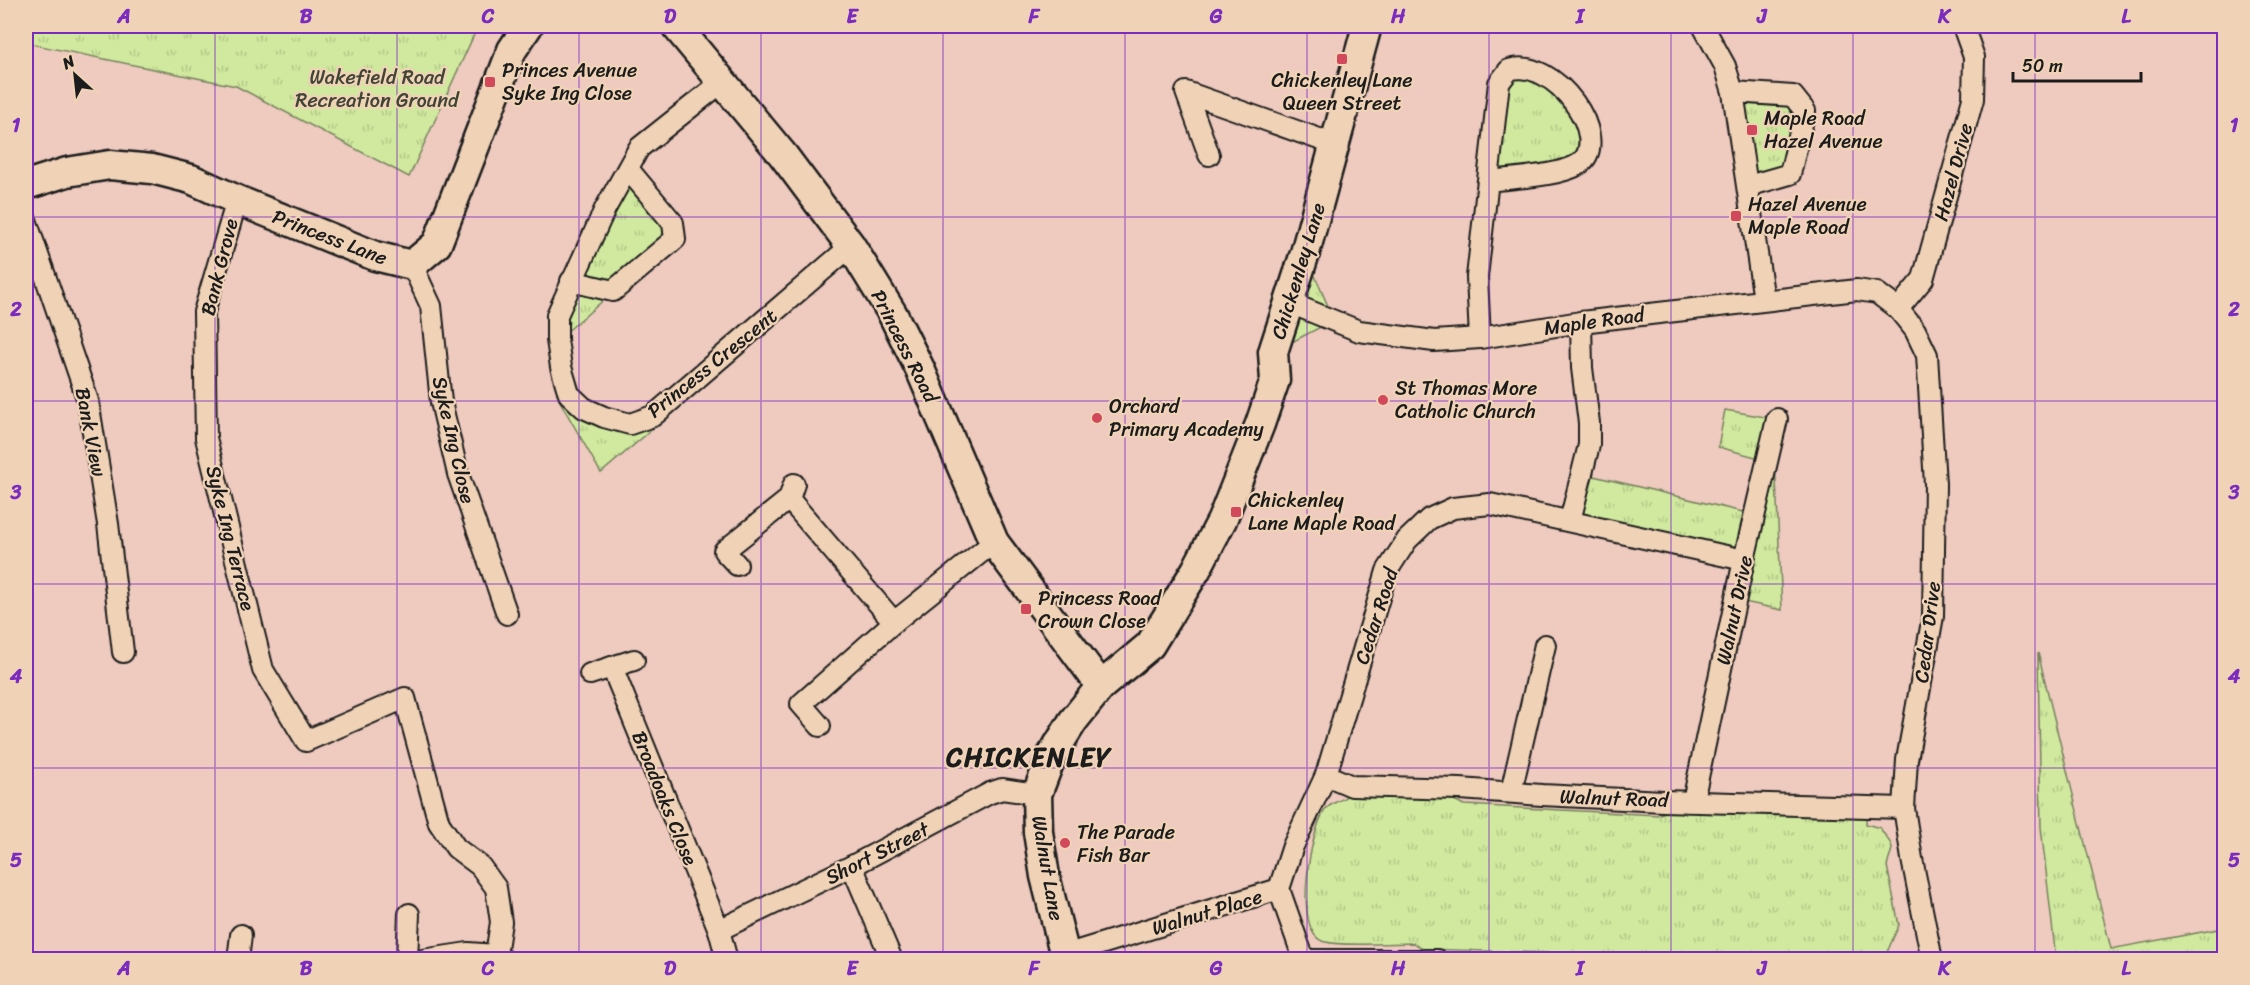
<svg xmlns="http://www.w3.org/2000/svg" width="2250" height="985" viewBox="0 0 2250 985" font-family="Sriracha,sans-serif">
<style>
.grass{fill:url(#grass-tufts);stroke:#76825d;stroke-width:1.5}
.lines{fill:none;stroke-linecap:round;stroke-linejoin:round}
.street-casing{stroke:#1c1c1c;stroke-width:24}
.secondary-casing{stroke:#1c1c1c;stroke-width:33}
.street{stroke:#f0d3b7;stroke-width:20}
.secondary{stroke:#f0d3b7;stroke-width:28}
.grid{fill:none;stroke:#7b2cbf;stroke-width:1.5;stroke-opacity:0.55}
.poi-dot{fill:#d1495b;stroke:#f0d3b7;stroke-width:2}
.labels{text-anchor:middle;stroke-width:4.5;stroke-linejoin:round;paint-order:stroke}
.poi-label{font-size:20px;fill:#1c1c1c;stroke:#f0d3b7;text-anchor:start}
.park-label{font-size:20px;fill:#404536;stroke:#f0d3b7}
.street-label{font-size:20px;fill:#1c1c1c;stroke:#f0d3b7}
.district-label{font-size:26px;font-weight:bold;letter-spacing:1.5px;fill:#1c1c1c;stroke:#f0d3b7}
.neatline{fill:none;stroke:#7b2cbf;stroke-width:2}
.grid-label{font-size:20px;text-anchor:middle;font-weight:bold;fill:#7b2cbf}
</style>
<defs>
<pattern id="grass-tufts" width="24" height="20" patternUnits="userSpaceOnUse" patternTransform="scale(1.5)"><rect width="24" height="20" fill="#d0e99e"/><path d="M3 7l-1-3M5 7V3M7 7l1-3M15 17l-1-3M17 17v-4M19 17l1-3" fill="none" stroke="#b2c788"/></pattern>
</defs>
<rect width="100%" height="100%" fill="#eecabf"/>
<filter id="ink" filterUnits="userSpaceOnUse"><feTurbulence type="fractalNoise" baseFrequency=".0167" numOctaves="2"/><feDisplacementMap in="SourceGraphic" scale="12" xChannelSelector="R" yChannelSelector="G"/><feConvolveMatrix kernelMatrix="1 2 1 2 8 2 1 2 1" color-interpolation-filters="sRGB"/></filter>
<g filter="url(#ink)">
<!-- grass -->
<g class="grass">
<polygon points="26,26 478,26 409,177 236,86 26,43"/>
<polygon points="1509,70 1567,93 1586,156 1489,181"/>
<polygon points="1733,92 1793,96 1805,111 1790,174 1748,186"/>
<polygon points="628,169 675,239 557,340 571,281"/>
<polygon points="1305,253 1334,320 1273,352"/>
<polygon points="569,394 604,417 653,416 656,426 601,473 558,398"/>
<polygon points="1725,410 1777,419 1774,436 1782,610 1735,600 1744,561 1570,521 1581,473 1755,515 1767,460 1718,447"/>
<polygon points="2038,653 2111,949 2224,928 2224,959 2056,959 2041,827"/>
<path d="M1348 795 1454 800 1464 805 1657 815 1674 809 1866 818V824L1880 828 1891 844 1892 849 1887 866 1899 925 1884 959C1872 959 1860 954 1848 960H1766L1423 949 1414 943C1394 943 1338 947 1322 941 1293 929 1310 831 1325 810 1330 803 1341 801 1348 795Z"/>
</g>
<g class="lines">
<defs>
<g id="street">
<polyline points="1703,26 1725,66 1733,92 1764,300"/>
<polyline points="722,82 639,148 605,209 557,315 557,340 561,367 569,394 584,408 604,417 630,424 653,416 851,246"/>
<polyline points="1733,92 1793,96 1805,111 1790,174 1748,186"/>
<polyline points="1209,155 1186,92 1336,145"/>
<polyline points="237,200 204,312 206,438 263,670 306,741 405,698 439,823 456,848 480,866 496,888 501,922 496,955 504,960"/>
<polyline points="26,220 88,401 108,524 123,652"/>
<polyline points="412,265 431,306 441,402 458,474 507,614"/>
<polyline points="571,281 613,291 675,239 673,223 628,169"/>
<polyline points="1290,303 1359,331 1434,341 1480,338 1581,322 1857,290 1877,293 1898,309 1915,330 1927,355 1935,484 1933,616 1907,760 1904,808 1912,859 1932,960"/>
<polyline points="1898,309 1923,279 1973,99 1974,57 1963,26"/>
<path d="M1480 338 1477 277 1499 83 1509 70C1554 55 1614 140 1579 164 1561 176 1512 178 1489 181"/>
<polyline points="789,499 894,622"/>
<polyline points="1570,521 1589,445 1589,423 1582,368 1581,322"/>
<polyline points="737,565 724,551 789,499 794,484"/>
<polyline points="612,667 719,930 727,960"/>
<polyline points="590,674 634,660"/>
<polyline points="820,726 801,704 894,622 994,542"/>
<polyline points="1326,775 1352,786 1460,789 1542,795 1663,801 1904,808"/>
<polyline points="1511,792 1545,645"/>
<polyline points="1693,801 1744,560 1777,419"/>
<polyline points="852,866 892,960"/>
<polyline points="719,930 852,866 990,793 1002,789 1037,794"/>
<polyline points="1065,955 1279,889"/>
<polyline points="238,960 241,935"/>
<polyline points="407,960 409,914"/>
<polyline points="422,960 468,953 496,955"/>
<polyline points="1304,960 1279,889 1293,846 1326,775 1387,571 1407,540 1429,519 1453,508 1490,504 1744,560"/>
<polyline points="1306,960 1437,960"/>
</g>
<g id="secondary">
<polyline points="676,26 783,155 851,246 892,313 920,369 994,542 1101,686"/>
<polyline points="26,185 67,172 110,165 152,169 191,179 237,200 375,256 412,265 437,244 512,50 528,26"/>
<polyline points="1066,960 1045,876 1038,832 1037,794 1052,755 1073,721 1101,686 1150,645 1196,570 1222,520 1260,424 1275,380 1273,352 1305,253 1367,26"/>
</g>
</defs>
<!-- street casing -->
<use href="#street" class="street-casing"/>
<!-- secondary casing -->
<use href="#secondary" class="secondary-casing"/>
<!-- street -->
<use href="#street" class="street"/>
<!-- secondary -->
<use href="#secondary" class="secondary"/>
</g>
</g>
<!-- grid -->
<path class="grid" d="M215 26V960M397 26V960M579 26V960M761 26V960M943 26V960M1125 26V960M1307 26V960M1489 26V960M1671 26V960M1853 26V960M2035 26V960M26 217H2224M26 401H2224M26 584H2224M26 768H2224"/>
<!-- markers -->
<g class="poi-dot">
<rect x="1336" y="53" width="12" height="12" rx="3"/>
<rect x="484" y="76" width="12" height="12" rx="3"/>
<rect x="1746" y="124" width="12" height="12" rx="3"/>
<rect x="1730" y="210" width="12" height="12" rx="3"/>
<circle cx="1383" cy="400" r="6"/>
<circle cx="1097" cy="418" r="6"/>
<rect x="1230" y="506" width="12" height="12" rx="3"/>
<rect x="1020" y="603" width="12" height="12" rx="3"/>
<circle cx="1065" cy="843" r="6"/>
</g>
<g class="labels">
<!-- poi labels -->
<g class="poi-label">
<text x="502" y="77">Princes Avenue<tspan x="502" dy="23">Syke Ing Close</tspan></text>
<text x="1342" y="87" text-anchor="middle">Chickenley Lane<tspan x="1342" dy="23">Queen Street</tspan></text>
<text x="1764" y="125">Maple Road<tspan x="1764" dy="23">Hazel Avenue</tspan></text>
<text x="1748" y="211">Hazel Avenue<tspan x="1748" dy="23">Maple Road</tspan></text>
<text x="1395" y="395">St Thomas More<tspan x="1395" dy="23">Catholic Church</tspan></text>
<text x="1109" y="413">Orchard<tspan x="1109" dy="23">Primary Academy</tspan></text>
<text x="1248" y="507">Chickenley<tspan x="1248" dy="23">Lane Maple Road</tspan></text>
<text x="1038" y="605">Princess Road<tspan x="1038" dy="23">Crown Close</tspan></text>
<text x="1077" y="839">The Parade<tspan x="1077" dy="23">Fish Bar</tspan></text>
</g>
<!-- park labels -->
<g class="park-label">
<text x="377" y="84">Wakefield Road<tspan x="377" dy="23">Recreation Ground</tspan></text>
</g>
<!-- street labels -->
<g class="street-label">
<text transform="translate(1953 172) rotate(-75)" y="7">Hazel Drive</text>
<text transform="translate(330 237) rotate(21)" y="7">Princess Lane</text>
<text transform="translate(219 267) rotate(-76)" y="7">Bank Grove</text>
<text transform="translate(1298 271) rotate(-73)" y="7">Chickenley Lane</text>
<text transform="translate(1594 321) rotate(-8)" y="7">Maple Road</text>
<text transform="translate(905 346) rotate(63)" y="7">Princess Road</text>
<text transform="translate(712 363) rotate(-39)" y="7">Princess Crescent</text>
<text transform="translate(91 432) rotate(79)" y="7">Bank View</text>
<text transform="translate(454 440) rotate(77)" y="7">Syke Ing Close</text>
<text transform="translate(231 538) rotate(76)" y="7">Syke Ing Terrace</text>
<text transform="translate(1734 610) rotate(-78)" y="7">Walnut Drive</text>
<text transform="translate(1376 616) rotate(-72)" y="7">Cedar Road</text>
<text transform="translate(1927 632) rotate(-83)" y="7">Cedar Drive</text>
<text transform="translate(665 798) rotate(68)" y="7">Broadoaks Close</text>
<text transform="translate(1614 798) rotate(2)" y="7">Walnut Road</text>
<text transform="translate(877 853) rotate(-27)" y="7">Short Street</text>
<text transform="translate(1048 868) rotate(80)" y="7">Walnut Lane</text>
<text transform="translate(1207 912) rotate(-17)" y="7">Walnut Place</text>
</g>
<!-- district labels -->
<g class="district-label">
<text x="1029" y="766">CHICKENLEY</text>
</g>
</g>
<!-- margin -->
<rect width="2250" height="985" fill="none" stroke="#f0d3b7" stroke-width="66"/>
<!-- north arrow -->
<g transform="translate(75 75) rotate(333)" stroke="#f0d3b7" stroke-width="4.5" paint-order="stroke">
<path d="M0-4.5L10 22L0 15L-10 22Z" fill="#1c1c1c"/>
<text y="-9" font-size="16" font-weight="bold" text-anchor="middle" fill="#1c1c1c">N</text>
</g>
<!-- scale -->
<path d="M2013 72v9h128v-9" fill="none" stroke="#1c1c1c" stroke-width="3"/>
<text x="2022" y="72" font-size="18" fill="#1c1c1c" stroke="#f0d3b7" stroke-width="4.5" paint-order="stroke">50 m</text>
<rect x="33" y="33" width="2184" height="919" class="neatline"/>
<g class="grid-label">
<text x="124" y="23">A</text>
<text x="306" y="23">B</text>
<text x="488" y="23">C</text>
<text x="670" y="23">D</text>
<text x="852" y="23">E</text>
<text x="1034" y="23">F</text>
<text x="1216" y="23">G</text>
<text x="1398" y="23">H</text>
<text x="1580" y="23">I</text>
<text x="1762" y="23">J</text>
<text x="1944" y="23">K</text>
<text x="2126" y="23">L</text>
<text x="16" y="132">1</text>
<text x="2234" y="132">1</text>
<text x="16" y="316">2</text>
<text x="2234" y="316">2</text>
<text x="16" y="499">3</text>
<text x="2234" y="499">3</text>
<text x="16" y="683">4</text>
<text x="2234" y="683">4</text>
<text x="16" y="867">5</text>
<text x="2234" y="867">5</text>
<text x="124" y="975">A</text>
<text x="306" y="975">B</text>
<text x="488" y="975">C</text>
<text x="670" y="975">D</text>
<text x="852" y="975">E</text>
<text x="1034" y="975">F</text>
<text x="1216" y="975">G</text>
<text x="1398" y="975">H</text>
<text x="1580" y="975">I</text>
<text x="1762" y="975">J</text>
<text x="1944" y="975">K</text>
<text x="2126" y="975">L</text>
</g>
</svg>
